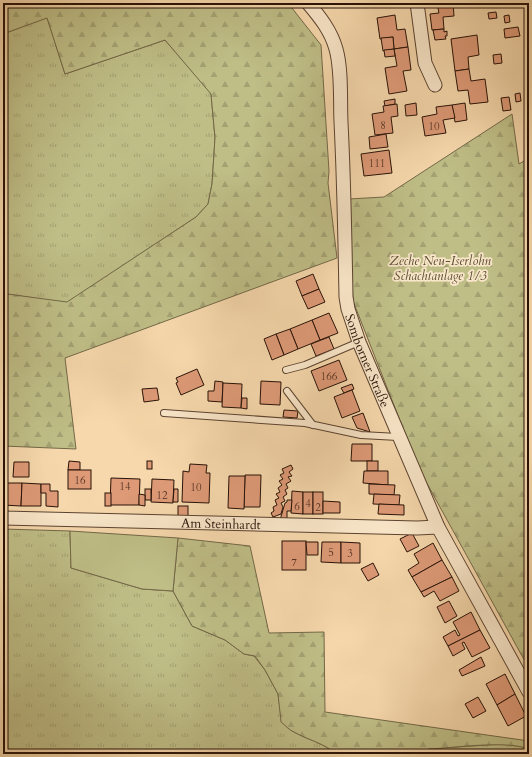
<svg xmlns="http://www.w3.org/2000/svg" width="532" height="757" viewBox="0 0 532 757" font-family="Cardo,serif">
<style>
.grass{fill:url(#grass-tufts);stroke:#736847}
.forest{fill:url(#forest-firs);stroke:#736847}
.garden{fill:#bfbe87;stroke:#736847}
.building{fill:#de9a77;stroke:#271107}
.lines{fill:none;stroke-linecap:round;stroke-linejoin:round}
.service-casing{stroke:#5b4330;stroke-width:8}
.minor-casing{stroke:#5b4330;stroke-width:15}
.service{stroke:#f9e6c9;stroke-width:6}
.minor{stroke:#f9e6c9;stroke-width:13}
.labels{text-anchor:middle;stroke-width:3.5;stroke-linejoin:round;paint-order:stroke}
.number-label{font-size:11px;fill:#553323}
.park-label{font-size:13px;font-style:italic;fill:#5c4e34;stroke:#f9e6c9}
.street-label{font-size:13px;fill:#271107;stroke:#f9e6c9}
</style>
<defs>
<pattern id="grass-tufts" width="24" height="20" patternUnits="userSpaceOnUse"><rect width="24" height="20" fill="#bfbe87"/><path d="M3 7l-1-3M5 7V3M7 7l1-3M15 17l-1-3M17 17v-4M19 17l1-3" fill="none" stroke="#a4a273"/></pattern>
<pattern id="forest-firs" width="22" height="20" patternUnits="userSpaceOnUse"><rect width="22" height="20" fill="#bfbe87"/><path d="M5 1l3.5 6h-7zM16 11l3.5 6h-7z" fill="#a4a273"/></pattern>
</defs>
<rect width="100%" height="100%" fill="#f6d8ac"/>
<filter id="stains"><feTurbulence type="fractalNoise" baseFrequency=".005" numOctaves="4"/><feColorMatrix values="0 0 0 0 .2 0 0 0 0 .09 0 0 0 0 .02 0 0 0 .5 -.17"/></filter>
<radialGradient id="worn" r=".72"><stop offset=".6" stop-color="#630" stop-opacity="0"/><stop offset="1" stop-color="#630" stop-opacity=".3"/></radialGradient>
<!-- grass -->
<g class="grass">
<polygon points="47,17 65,74 165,40 211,93 215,138 212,184 208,204 196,217 67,303 7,294 3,295 3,34"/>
<path d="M3 529 70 531 71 568 142 589 173 591 192 626 225 640 244 654 254 656 265 670 278 694 282 722C285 725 289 730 294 732 308 740 324 743 336 754H3Z"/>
<polygon points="502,744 524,747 529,749 529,754 423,754 428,749"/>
</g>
<!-- forest -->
<g class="forest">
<polygon points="3,3 288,3 321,45 329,171 328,183 337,258 65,358 76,449 3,446 3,295 7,294 67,302 196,217 208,204 212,184 215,138 211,94 165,40 65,74 47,18 3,34"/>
<polygon points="512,114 519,164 529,158 529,665 527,665 419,469 353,301 349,199 384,197"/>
<path d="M178 538 250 546 269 633 324 632 325 712 529 741V749C505 740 454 748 428 749L423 754H336C324 743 308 740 294 732 289 730 285 725 281 722L278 694 265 670 255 656 244 654 225 640 192 626 173 591Z"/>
</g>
<!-- garden -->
<polygon class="garden" points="70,531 178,538 173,591 142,589 71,568"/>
<!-- building -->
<g class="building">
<polygon points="437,3 453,3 454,16 443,17 444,29 432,30 430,14 439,13"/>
<polygon points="496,12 497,18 489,19 488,13"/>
<polygon points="395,15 397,30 405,29 408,47 394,49 393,37 380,39 377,18"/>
<polygon points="509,15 510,22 505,23 504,16"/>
<polygon points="518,27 520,36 505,38 504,29"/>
<polygon points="444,29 444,32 447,31 447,36 445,36 446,39 435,40 433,30"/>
<polygon points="477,35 479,55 468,57 469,69 455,71 451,39"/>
<polygon points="393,37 394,49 383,51 381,38"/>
<polygon points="408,47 411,70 403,71 407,91 389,94 385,68 397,66 394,49"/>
<polygon points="394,49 395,56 385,57 384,50"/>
<polygon points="501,54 502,63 494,64 493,55"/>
<polygon points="469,69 471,81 485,79 488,102 470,104 468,90 458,91 455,71"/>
<polygon points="520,93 521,101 516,102 515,94"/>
<polygon points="509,97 511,110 503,111 501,98"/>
<polygon points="395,99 395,104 385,106 384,101"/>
<polygon points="416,103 417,115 406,116 405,105"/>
<polygon points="465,103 467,120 455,122 452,105"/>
<polygon points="397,104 398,116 391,117 393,133 375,135 372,114 384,112 383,106"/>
<polygon points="452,105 455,118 443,120 446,133 425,136 422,117 437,114 436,107"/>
<polygon points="386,134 388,147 370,149 369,137"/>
<polygon points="389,150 392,173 364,176 361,154"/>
<polygon points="313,274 319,289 302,296 296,281"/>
<polygon points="319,289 325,302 308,309 302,296"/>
<polygon points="329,313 338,333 320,340 312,320"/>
<polygon points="312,320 320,340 298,349 290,329"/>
<polygon points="290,329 298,349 284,355 276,334"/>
<polygon points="276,334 284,355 272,360 264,339"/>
<polygon points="329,337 334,349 316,356 311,344"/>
<polygon points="339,360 347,380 319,391 311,371"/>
<polygon points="197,369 204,385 181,395 176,383 178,382 176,378"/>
<polygon points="215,381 223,382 222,402 208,401 208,391 214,391"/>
<polygon points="261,381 281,382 280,405 260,404"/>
<polygon points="223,383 242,384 241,408 222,407"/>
<polygon points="352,384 354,389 344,393 341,388"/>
<polygon points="157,388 159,400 144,402 142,389"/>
<polygon points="352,390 360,411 342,418 334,397"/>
<polygon points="242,398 247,398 247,409 241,408"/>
<polygon points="284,410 298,411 297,418 283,417"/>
<polygon points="363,413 370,432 357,428 352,417"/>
<polygon points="352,444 372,444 372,461 351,461"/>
<polygon points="69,461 80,462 80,470 68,470"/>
<rect x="147" y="461" width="5" height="8"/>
<rect x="367" y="461" width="11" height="10"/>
<polygon points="14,462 29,462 29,477 13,477"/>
<polygon points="190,464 207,465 206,473 210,473 209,503 182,502 183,471 189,472"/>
<polygon points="291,465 293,469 289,472 292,476 288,477 291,481 286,484 288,488 285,490 287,494 283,497 285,501 281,503 283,507 281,514 273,517 271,513 274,511 273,507 277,505 275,500 279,498 276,494 280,492 278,488 282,485 279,481 283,479 280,475 284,473 282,469"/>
<rect x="68" y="470" width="23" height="19"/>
<polygon points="364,471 388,471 388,485 363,483"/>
<polygon points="245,475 261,475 260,507 244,507"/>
<polygon points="229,476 245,476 244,509 228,508"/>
<polygon points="111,478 140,479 139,505 110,505"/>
<polygon points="152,479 174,480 173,503 151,502"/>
<polygon points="3,483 22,483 21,506 3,505"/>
<polygon points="22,483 41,484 41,506 21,506"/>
<polygon points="41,484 50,484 50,491 58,491 58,507 46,506 46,493 41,493"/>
<polygon points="369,484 395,485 394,495 369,494"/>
<rect x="145" y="489" width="6" height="11"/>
<polygon points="174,489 178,489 178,502 173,502"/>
<polygon points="292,491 303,492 303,514 291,513"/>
<rect x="303" y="492" width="10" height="22"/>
<rect x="313" y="492" width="10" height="22"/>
<rect x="105" y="493" width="6" height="13"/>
<polygon points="139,494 145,495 145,506 139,505"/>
<polygon points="374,494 400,495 399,505 373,504"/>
<polygon points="287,500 292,500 291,511 287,511 287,520 280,520 285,503 287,502"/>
<polygon points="323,501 340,502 340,513 323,513"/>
<polygon points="379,504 404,505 404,515 378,514"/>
<rect x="178" y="506" width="10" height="10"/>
<polygon points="412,533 419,546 407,552 400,539"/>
<rect x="282" y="541" width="24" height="29"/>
<polygon points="306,542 318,542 318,555 307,555"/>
<polygon points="322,542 341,542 341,563 321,562"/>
<polygon points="341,542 360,543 360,563 341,563"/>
<polygon points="433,543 442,560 412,577 408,570 419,563 414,554"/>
<polygon points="442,560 452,577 421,592 412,577"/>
<polygon points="373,563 379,575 368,581 361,569"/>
<polygon points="452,577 459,591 440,601 434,591 424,597 421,592"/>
<polygon points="449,601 457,616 445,623 437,607"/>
<polygon points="471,612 480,630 448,646 443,637 455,630 458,636 460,635 453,622"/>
<polygon points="480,630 490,648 472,657 464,642 462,643 465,649 453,656 448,646"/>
<polygon points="481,657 485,666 462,676 459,670"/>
<polygon points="505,674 515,694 497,705 486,684"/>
<polygon points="515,694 526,716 508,726 497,705"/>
<polygon points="478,697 486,711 473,718 465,704"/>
</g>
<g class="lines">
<defs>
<g id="service">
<polyline points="286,370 305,365 359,342"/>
<polyline points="287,391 313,425"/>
<polyline points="164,413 305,423 361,435 398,437"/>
</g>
<g id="minor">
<path id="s1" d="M308 3C320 17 331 31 336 49 342 70 340 101 341 122 344 181 345 239 346 297L348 309 359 342 438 527 529 692"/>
<polyline points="417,3 425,63 435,85"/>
<path id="s2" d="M3 518 417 528 438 527"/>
</g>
</defs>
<!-- service casing -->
<use href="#service" class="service-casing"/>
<!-- minor casing -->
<use href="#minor" class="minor-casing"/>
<!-- service -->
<use href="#service" class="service"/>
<!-- minor -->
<use href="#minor" class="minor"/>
</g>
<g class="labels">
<!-- number labels -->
<g class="number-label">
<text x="383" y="129">8</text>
<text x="434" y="130">10</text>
<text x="377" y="167">111</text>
<text x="329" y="380">166</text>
<text x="80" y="484">16</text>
<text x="125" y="490">14</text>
<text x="196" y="491">10</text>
<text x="162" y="499">12</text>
<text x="308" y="507">4</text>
<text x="297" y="510">6</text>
<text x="318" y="511">2</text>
<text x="331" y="556">5</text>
<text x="350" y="557">3</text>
<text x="294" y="566">7</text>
</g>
<!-- park labels -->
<g class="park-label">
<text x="440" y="265">Zeche Neu-Iserlohn<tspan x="440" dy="15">Schachtanlage 1/3</tspan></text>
</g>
<!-- street labels -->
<g class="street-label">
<text dy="5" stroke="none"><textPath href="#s1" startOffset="370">Somborner Straße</textPath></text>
<text dy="5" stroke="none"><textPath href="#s2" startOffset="218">Am Steinhardt</textPath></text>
</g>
</g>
<!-- margin -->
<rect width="532" height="757" fill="none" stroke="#f6d8ac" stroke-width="16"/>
<rect x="4" y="4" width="524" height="749" fill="none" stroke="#271107" stroke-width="2"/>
<rect x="8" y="8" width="516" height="741" fill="none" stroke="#271107"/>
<rect width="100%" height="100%" filter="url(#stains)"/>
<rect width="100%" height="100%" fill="url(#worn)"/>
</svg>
